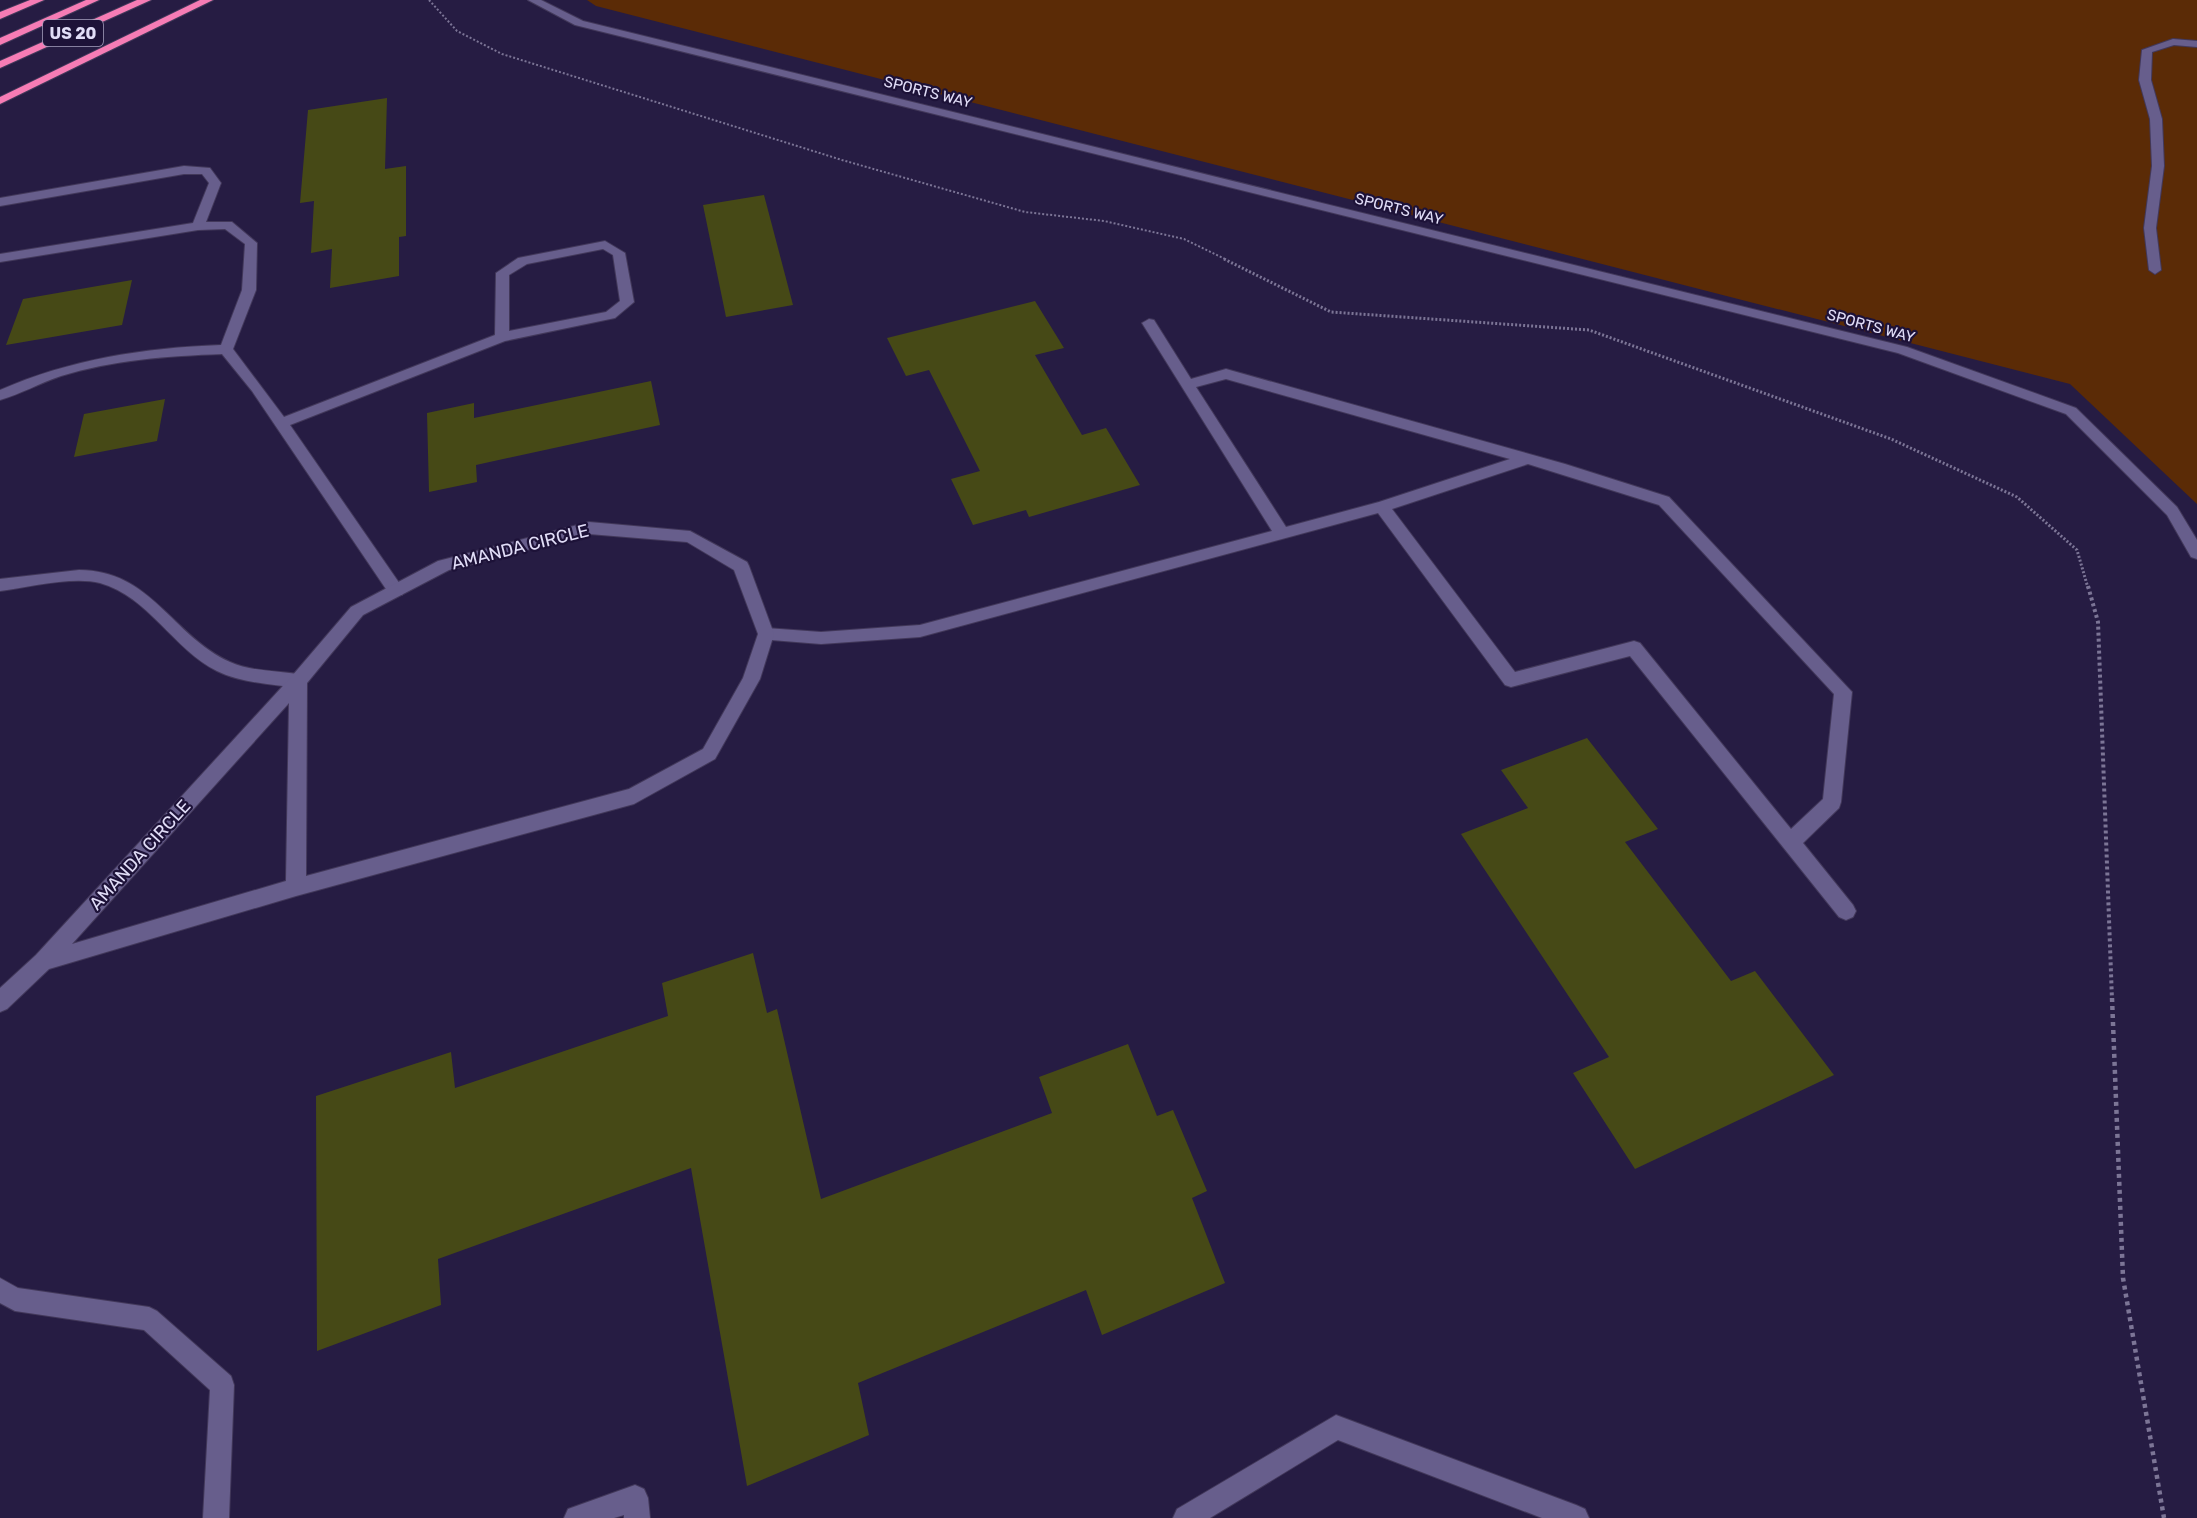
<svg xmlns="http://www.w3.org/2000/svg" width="2197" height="1518" viewBox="0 0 2197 1518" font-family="Rubik,sans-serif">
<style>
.green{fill:#5b2b06}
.building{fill:#464916}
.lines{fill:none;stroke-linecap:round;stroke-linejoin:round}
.lane-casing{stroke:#42385a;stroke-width:2}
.street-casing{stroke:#42385a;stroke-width:2}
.highway-casing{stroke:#42385a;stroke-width:2}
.path-far3{stroke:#7c7596;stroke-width:2;stroke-dasharray:2 2;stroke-linecap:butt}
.path-far2{stroke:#7c7596;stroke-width:3;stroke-dasharray:2 2;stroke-linecap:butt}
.path-far1{stroke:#7c7596;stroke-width:4;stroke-dasharray:3 3;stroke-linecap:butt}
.path{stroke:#7c7596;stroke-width:4.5;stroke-dasharray:4 4;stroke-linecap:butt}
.lane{fill:#675e8c;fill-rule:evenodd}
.street{fill:#675e8c;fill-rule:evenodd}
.highway{fill:#f67cb5;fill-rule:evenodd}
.labels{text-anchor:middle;stroke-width:4.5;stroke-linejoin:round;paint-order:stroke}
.far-street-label{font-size:15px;fill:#e1ddf7;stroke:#1d1238}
.shield{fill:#1d1238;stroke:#a6a0be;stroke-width:1.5}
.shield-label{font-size:16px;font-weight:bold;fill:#e1ddf7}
.street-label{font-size:18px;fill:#e1ddf7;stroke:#1d1238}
</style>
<rect width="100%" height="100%" fill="#261c43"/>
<!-- green -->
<polygon class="green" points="587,0 2197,0 2197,504 2070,384 596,6"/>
<!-- building -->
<g class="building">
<polygon points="387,98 385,169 406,166 406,236 399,237 399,276 330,288 332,249 311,253 314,201 300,203 308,110"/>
<polygon points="764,195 793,305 726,317 703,205"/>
<polygon points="132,280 122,325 6,345 23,299"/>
<polygon points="1035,301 1064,348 1035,355 1082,435 1106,428 1140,485 1029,517 1026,510 973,525 951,479 980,471 929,370 906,376 887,338"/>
<polygon points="651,381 660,425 476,465 477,482 429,492 427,413 474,403 474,418"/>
<polygon points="165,399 157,441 74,457 84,414"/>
<polygon points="1587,738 1658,829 1625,842 1731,981 1755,971 1834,1075 1635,1169 1573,1073 1609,1057 1461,834 1528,808 1501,770"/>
<polygon points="753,953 767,1013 777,1009 821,1199 1052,1113 1039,1077 1128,1044 1157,1116 1173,1110 1207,1191 1192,1198 1225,1283 1102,1335 1086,1290 858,1383 869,1435 747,1486 691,1168 438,1259 441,1305 317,1351 316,1096 451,1052 455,1088 668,1016 662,983"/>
</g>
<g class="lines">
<defs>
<g id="lane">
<polygon points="2173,39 2197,41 2197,47 2174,45 2152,52 2151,80 2162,119 2164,166 2156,228 2161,270 2155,274 2149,270 2144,228 2152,166 2150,119 2139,80 2142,50"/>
<path d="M184 166 210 168 221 183 206 222H232L257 243 256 290 233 349 284 417 495 335 496 273 518 258 605 241 625 253 634 302 615 318 505 341 290 425 402 587 404 591 402 595H390L252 391 222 354C168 356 113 360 61 376 40 383 21 394 0 400V390C71 359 144 348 221 345L242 290 245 244 225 229 198 230 0 262V254L193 223 209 183 202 174H184L0 206V198ZM603 249 613 255 620 301 606 312 509 331V275L527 264Z"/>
<path d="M1149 319 1154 320 1191 379 1226 369 1565 464 1669 497 1852 692 1841 802 1839 808 1803 843 1853 905 1856 911 1853 917 1846 920 1839 917 1630 656 1511 687 1505 685 1378 513 920 637 821 644 760 639 758 634 760 629 766 628 821 632 920 625 1272 531 1142 323ZM1226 379 1510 459 1379 502 1286 527 1196 387ZM1528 464 1659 505 1834 694 1823 799 1791 829 1640 643 1634 641 1515 672 1392 509Z"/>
<path d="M79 570C151 570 172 636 230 662 250 671 276 671 298 674L304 676 307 681 304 686 298 688C272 684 241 683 217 671 174 650 148 596 100 583 73 576 29 587 0 591V579Z"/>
<polygon points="0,1278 18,1288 149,1307 157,1311 231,1376 234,1385 229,1518 203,1518 210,1390 144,1330 15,1311 0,1303"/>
<polygon points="1336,1415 1576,1505 1585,1509 1589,1518 1542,1518 1338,1440 1210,1518 1173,1518 1177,1509"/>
<polygon points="635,1485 644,1489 648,1498 650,1518 624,1518 624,1515 614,1518 564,1518 568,1509"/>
</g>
<g id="street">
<polygon points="528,0 541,0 583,21 1907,347 2076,408 2177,507 2197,540 2197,559 2191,557 2167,515 2066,414 1898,353 575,25"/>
<path d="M589 522 690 531 747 562 749 566 774 634 760 679 715 759 634 804 296 896 49 969 7 1009 0 1012V988L36 955 292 676 351 607 438 561ZM589 534 687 542 734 570 758 634 743 678 703 749 629 789 306 876 307 683 363 615 449 570ZM289 703 286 881 72 944Z"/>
</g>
<g id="highway">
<polygon points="30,0 44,0 0,19 0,12"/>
<polygon points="86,0 99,0 0,45 0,38"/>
<polygon points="137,0 151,0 0,68 0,61"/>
<polygon points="200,0 213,0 0,104 0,97"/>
</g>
</defs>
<!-- lane casing -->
<use href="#lane" class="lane-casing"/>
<!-- street casing -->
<use href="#street" class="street-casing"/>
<!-- highway casing -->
<use href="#highway" class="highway-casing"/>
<!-- path-far3 -->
<polyline class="path-far3" points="429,0 457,31 502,54 842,160 1025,212 1104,221 1184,239 1227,260"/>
<!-- path-far2 -->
<polyline class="path-far2" points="1224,259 1331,312 1589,330 1891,439 2017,497 2077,550 2088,588"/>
<!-- path-far1 -->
<polyline class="path-far1" points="2088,586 2098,622 2112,1000"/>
<!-- path -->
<polyline class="path" points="2112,998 2123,1278 2164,1518"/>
<!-- lane -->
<use href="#lane" class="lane"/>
<!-- street -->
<use href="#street" class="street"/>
<!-- highway -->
<use href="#highway" class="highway"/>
</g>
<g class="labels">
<!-- far-street labels -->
<g class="far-street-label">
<text transform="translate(928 92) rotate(14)" y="5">SPORTS WAY</text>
<text transform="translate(1399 209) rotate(14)" y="5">SPORTS WAY</text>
<text transform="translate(1871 326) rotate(15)" y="5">SPORTS WAY</text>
</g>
<!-- shield labels -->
<rect class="shield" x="43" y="20" width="60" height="26" rx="4.5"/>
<g class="shield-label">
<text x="73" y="39">US 20</text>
</g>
<!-- street labels -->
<g class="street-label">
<text transform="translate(520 547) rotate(-14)" y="6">AMANDA CIRCLE</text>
<text transform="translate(140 855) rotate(-48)" y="6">AMANDA CIRCLE</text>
</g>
</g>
</svg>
